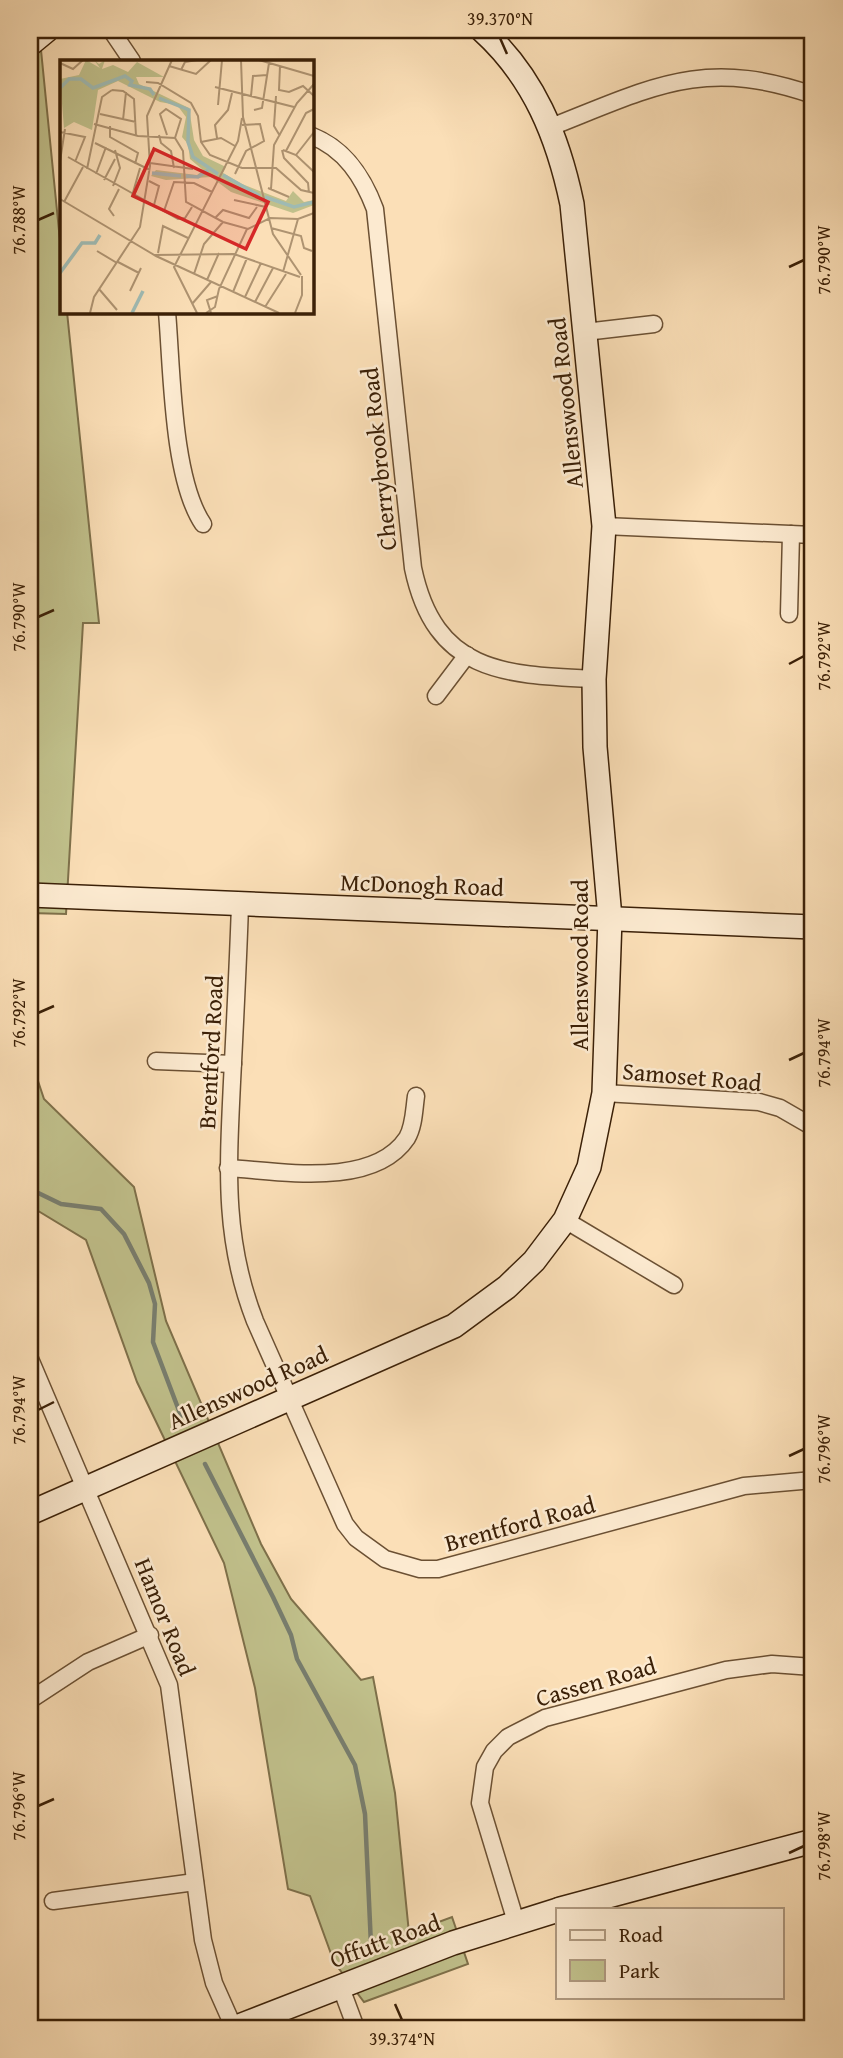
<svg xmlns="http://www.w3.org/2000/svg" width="843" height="2058" viewBox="0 0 843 2058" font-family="'Gentium Book Plus',serif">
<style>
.green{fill:#c1c18c;stroke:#7e704a;stroke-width:2}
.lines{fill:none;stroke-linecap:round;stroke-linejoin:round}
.stream{stroke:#787e6f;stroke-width:4.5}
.street-casing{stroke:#6b5033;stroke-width:19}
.secondary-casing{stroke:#3b2007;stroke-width:26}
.street{stroke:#fcead0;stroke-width:16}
.secondary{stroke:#fcead0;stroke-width:23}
.ticks{fill:none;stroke:#3b2007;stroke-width:2.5}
.labels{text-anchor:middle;stroke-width:5;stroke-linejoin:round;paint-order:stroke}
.street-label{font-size:24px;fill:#3b2007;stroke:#fcead0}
.inset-river{fill:none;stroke:#a0bcb5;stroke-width:3.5}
.inset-road{fill:none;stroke:#ae9371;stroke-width:2}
.view{fill:#d62828;fill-opacity:0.15;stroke:#d62828;stroke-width:3.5}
.inset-edge{fill:none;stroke:#3b2007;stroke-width:3.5}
.neatline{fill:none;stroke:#3b2007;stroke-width:2.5}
.ticks-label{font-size:18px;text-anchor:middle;fill:#3b2007}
</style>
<rect width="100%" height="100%" fill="#fbdfb7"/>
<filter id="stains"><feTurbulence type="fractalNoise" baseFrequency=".00286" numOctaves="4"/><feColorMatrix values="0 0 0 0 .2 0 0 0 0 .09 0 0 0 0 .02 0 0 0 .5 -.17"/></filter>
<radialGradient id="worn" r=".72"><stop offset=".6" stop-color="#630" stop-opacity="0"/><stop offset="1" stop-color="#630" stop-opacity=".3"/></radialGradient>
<!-- green -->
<g class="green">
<polygon points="30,30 39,30 61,251 61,312 67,312 99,623 83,623 66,914 30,913"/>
<polygon points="30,1057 44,1099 134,1187 166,1321 261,1544 291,1599 361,1680 373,1677 395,1793 409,1933 452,1917 468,1964 364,2002 334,1962 310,1896 288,1889 255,1688 224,1563 137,1382 86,1240 30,1206"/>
</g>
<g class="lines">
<!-- stream -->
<g class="stream">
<polyline points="30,1189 61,1204 101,1209 124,1234 149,1283 155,1304 153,1342 181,1416"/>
<polyline points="205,1464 273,1597 291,1635 297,1659 355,1765 365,1814 371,1945"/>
</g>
<defs>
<g id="street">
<polyline points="111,30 132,61"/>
<path d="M551 127C653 87 703 57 813 95"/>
<path d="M312 136C345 149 363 177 375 209L413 568C435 673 504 675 594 679"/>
<path d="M167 312C172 369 172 478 203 524"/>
<polyline points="585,332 654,324"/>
<polyline points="604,526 813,535"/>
<polyline points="789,614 791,534"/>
<polyline points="436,696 467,655"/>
<path d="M240 905C238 964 235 1023 232 1082 228 1168 223 1239 255 1321L345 1524 356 1538 385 1559 420 1569H438L744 1486 813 1480"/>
<polyline points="156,1061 233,1064"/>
<polyline points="604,1093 759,1102 780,1108 813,1127"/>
<path d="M228 1168C279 1171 373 1189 407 1138 414 1126 414 1110 416 1096"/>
<polyline points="565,1220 674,1285"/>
<polyline points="30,1359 169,1685 203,1940 214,1983 234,2028"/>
<polyline points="30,1700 88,1662 150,1635"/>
<polyline points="53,1901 195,1882"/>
<polyline points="516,1922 480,1803 485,1767 494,1751 508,1737 545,1718 726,1670 772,1664 813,1667"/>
<polyline points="340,1985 356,2028"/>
</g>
<g id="secondary">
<polyline points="30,44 47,30"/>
<polyline points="30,895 813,927"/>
<path d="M30 1513 454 1326 507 1287 534 1261 565 1220 589 1167 604 1093 610 918 595 747 594 679 604 526 572 204C558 137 534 77 482 30"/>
<polyline points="560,1909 813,1841"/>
<polyline points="234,2028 453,1943 558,1910"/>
</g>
</defs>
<!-- street casing -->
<use href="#street" class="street-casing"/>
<!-- secondary casing -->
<use href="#secondary" class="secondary-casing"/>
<!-- street -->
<use href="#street" class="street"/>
<!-- secondary -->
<use href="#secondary" class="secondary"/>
</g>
<!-- ticks -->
<path class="ticks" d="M500 38 507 54M38 220 54 213M789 267 804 260M38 617 54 610M789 664 804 656M38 1013 54 1006M789 1060 804 1053M38 1410 54 1402M789 1456 804 1449M38 1806 54 1799M789 1853 804 1846M395 2004 402 2020"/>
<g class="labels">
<!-- street labels -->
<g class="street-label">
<text transform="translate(566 403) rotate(-96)" y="8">Allenswood Road</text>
<text transform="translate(379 459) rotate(-96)" y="8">Cherrybrook Road</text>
<text transform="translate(422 885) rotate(2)" y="8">McDonogh Road</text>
<text transform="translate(580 965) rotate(-90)" y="8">Allenswood Road</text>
<text transform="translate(211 1052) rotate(-87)" y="8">Brentford Road</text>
<text transform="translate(692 1077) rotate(5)" y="8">Samoset Road</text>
<text transform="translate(248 1388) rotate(-24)" y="8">Allenswood Road</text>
<text transform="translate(520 1524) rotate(-15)" y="8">Brentford Road</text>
<text transform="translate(165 1617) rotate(68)" y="8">Hamor Road</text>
<text transform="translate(596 1682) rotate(-16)" y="8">Cassen Road</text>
<text transform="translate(385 1941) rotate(-20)" y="8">Offutt Road</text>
</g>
</g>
<!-- overview -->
<g transform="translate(60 60)">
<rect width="254" height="254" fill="#fbdfb7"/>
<path d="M26 0 40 8 34 0 39 4 45 0 42 9 53 5 68 12 77 2 104 17H76L79 24 129 48 134 80 143 96 166 107 163 113 182 124 226 141 233 131 244 142 254 140V145L233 153 171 132 151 117 106 120 91 116 96 110 137 115 143 110 130 99 128 84 122 77 126 57 117 45 100 42 58 21 38 30 32 70 14 62 4 68 0 19 19 15Z" fill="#c1c18c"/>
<path class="inset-river" d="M0 28 9 19H21L33 28 65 16 72 21 70 25 90 29 94 35M99 38 129 50 128 82 133 97 158 114M92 113 121 116M163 115 200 136M126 116 138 117 148 110M205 137 234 147 254 142M0 213 22 183H35L40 175M72 253 83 231"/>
<path class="inset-road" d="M181 0 183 57 213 174 241 215M199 0 254 16M0 3 13 9 23 0M109 6 136 14 151 0M220 6 219 30 229 32 243 26 254 36M121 10 125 2 137 0M86 22 98 23 131 43 138 56 141 82 150 95 182 108H216L241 130 254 133M155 27 234 47M52 30 63 31 74 39 76 76M191 36 193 16 207 15M216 36 214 66 220 76M158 45 162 0M194 50 202 48 209 3M40 54 76 62M63 60 66 32M34 64 78 76 115 78 123 91 126 142 163 162 188 169 210 158 238 159 254 153M50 66V77L78 93 75 104M0 72 25 77 15 102M99 75 101 83 111 91 114 108M107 75 100 54 106 49 121 59 115 78M157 78 155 65 168 50 172 33M141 82 161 78 175 86M35 83 90 110M222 90 224 98 248 123 249 133M223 90 236 95 254 112M226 91 246 53 254 49M236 95 254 72M8 97 118 159 125 158 132 147M0 101 5 69M90 103 133 109M27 109 42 37 52 30M36 114 46 87M175 114 186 91 204 81 200 64 182 65M44 120 55 99M89 121 99 126 94 145M53 126 60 108 55 90M208 128 229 137M211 129 214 85 237 43 254 24M72 136 80 108M0 139 96 196 219 253M174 140 206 147M4 142 23 107M104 151 114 122 134 123 152 132M54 156 49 149 59 129M155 158 163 150 189 158 197 147M211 168 241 176 244 188 252 191M37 191 57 203M98 193 103 166 128 178M94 195 174 194 240 217M58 202 79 213M223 212 238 159M134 214 144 184 163 162M147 220 159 193M39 229 57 250M70 231 81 208M173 232 187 198M185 237 201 203M195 242 213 208M132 244 151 222M205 247 226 214M30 253 34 237 80 167 90 106 87 56 112 0M137 253 114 207 178 81 182 58M146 253 155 247 159 229 187 169M151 253 147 240 158 236M235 253 242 235V216"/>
<path class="view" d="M94 89 208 142 186 189 73 136Z"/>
<rect width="254" height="254" class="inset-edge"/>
</g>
<!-- margin -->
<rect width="843" height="2058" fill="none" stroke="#fbdfb7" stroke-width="77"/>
<!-- legend -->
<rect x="556" y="1908" width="228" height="91" fill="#fcead0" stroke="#af9980" stroke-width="2"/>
<rect x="570" y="1930" width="35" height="10" fill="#fcead0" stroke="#af9980" stroke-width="2"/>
<text x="619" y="1942" font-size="21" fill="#3b2007">Road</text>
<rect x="570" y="1960" width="35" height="21" fill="#c1c18c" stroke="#af9980" stroke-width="2"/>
<text x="619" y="1978" font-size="21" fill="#3b2007">Park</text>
<rect x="38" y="38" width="766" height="1982" class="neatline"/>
<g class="ticks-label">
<text x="500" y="25">39.370°N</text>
<text transform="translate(19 220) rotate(-90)" y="6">76.788°W</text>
<text transform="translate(824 260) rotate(-90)" y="6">76.790°W</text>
<text transform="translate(19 617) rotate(-90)" y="6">76.790°W</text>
<text transform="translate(824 656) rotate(-90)" y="6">76.792°W</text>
<text transform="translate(19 1013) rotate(-90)" y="6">76.792°W</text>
<text transform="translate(824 1053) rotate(-90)" y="6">76.794°W</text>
<text transform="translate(19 1410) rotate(-90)" y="6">76.794°W</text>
<text transform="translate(824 1449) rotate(-90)" y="6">76.796°W</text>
<text transform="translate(19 1806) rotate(-90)" y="6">76.796°W</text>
<text transform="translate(824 1846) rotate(-90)" y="6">76.798°W</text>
<text x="402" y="2045">39.374°N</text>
</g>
<rect width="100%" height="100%" filter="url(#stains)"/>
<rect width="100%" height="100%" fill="url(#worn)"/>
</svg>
